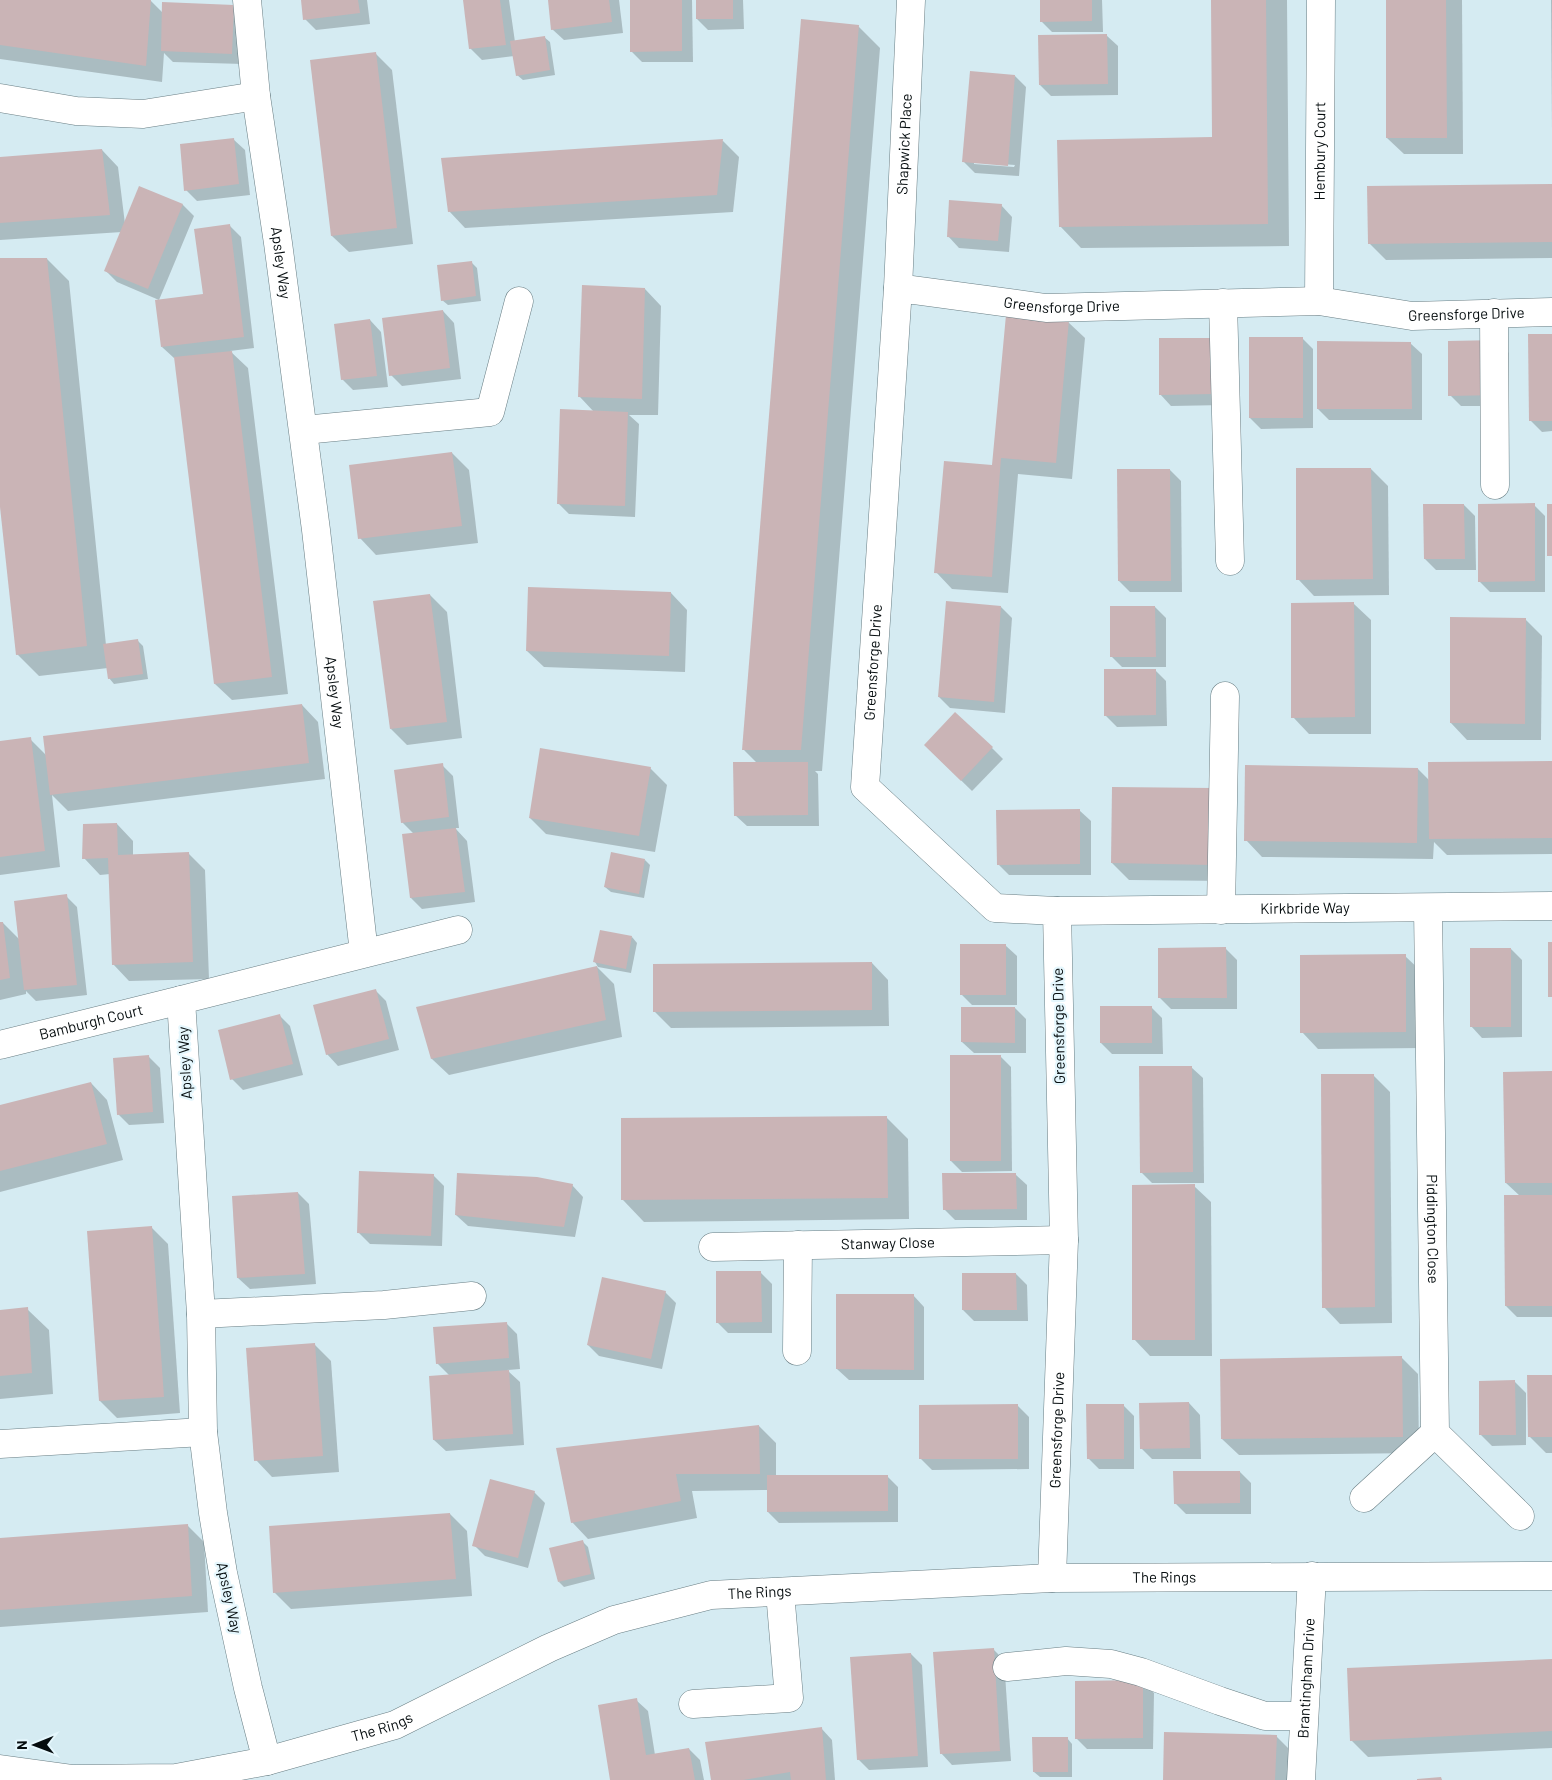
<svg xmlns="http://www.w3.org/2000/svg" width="1552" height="1780" viewBox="0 0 1552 1780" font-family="Barlow,sans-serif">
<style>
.shadow{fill:#0003;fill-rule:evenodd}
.building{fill:#cab4b6}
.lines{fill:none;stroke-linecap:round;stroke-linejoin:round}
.minor-casing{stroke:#697e84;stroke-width:29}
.minor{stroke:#fff;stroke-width:28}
.labels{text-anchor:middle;stroke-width:4.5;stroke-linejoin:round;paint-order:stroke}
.street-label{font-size:15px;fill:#060d0f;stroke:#e5f7fd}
</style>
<rect width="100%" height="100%" fill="#d5ebf2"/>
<!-- shadow -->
<g class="shadow">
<polygon points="0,0 146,0 151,1 163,13 234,7 245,18 243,64 173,62 164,53 162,82 0,59"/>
<polygon points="302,0 367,0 370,24 316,30 305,19"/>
<polygon points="464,0 509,0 515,42 544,37 550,42 555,75 523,80 517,75 514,56 482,60 470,48"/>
<polygon points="549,0 619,0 623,33 564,40 552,29"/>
<polygon points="631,0 692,0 693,62 642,62 631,51"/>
<polygon points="697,0 743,0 744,29 708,30 697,19"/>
<polygon points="1041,0 1102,0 1103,32 1052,32 1041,21"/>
<polygon points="1212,0 1287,0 1289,246 1081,248 1060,226 1214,139"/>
<polygon points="1387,0 1462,0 1463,154 1404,154 1387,138"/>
<polygon points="1551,0 1552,0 1552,132"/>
<polygon points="802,21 858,26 880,48 822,771 815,771 818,774 819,826 747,826 735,815 757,763 744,750"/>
<polygon points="1106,35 1118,46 1118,95 1051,96 1040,85"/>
<polygon points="375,53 392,70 413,244 349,252 332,236 311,61"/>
<path d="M1015 76 1026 87 1019 176 975 173 964 162ZM974 162 1015 165 1014 167 974 164Z"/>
<polygon points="233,139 245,150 250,195 197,201 186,190"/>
<polygon points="723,141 739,157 733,212 465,228 449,211"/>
<polygon points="102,150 118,167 125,224 140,188 183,205 194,216 159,300 117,282 106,271 122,232 0,240 0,158"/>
<polygon points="1552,185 1552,258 1386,260 1369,243"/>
<polygon points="1001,205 1012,217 1009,252 959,248 948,236"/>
<polygon points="230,226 241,237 254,348 230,351 248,368 288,694 232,700 215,684 175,357 174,358 162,347 204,295"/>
<polygon points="0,259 47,259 69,281 106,645 138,641 143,646 148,679 114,684 109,678 108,668 39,676 17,654 0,496"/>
<polygon points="472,263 477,268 481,301 448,305 442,300"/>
<polygon points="645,289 661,306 658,415 629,415 639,424 635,517 569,514 558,503 594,412 580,397"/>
<polygon points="443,311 454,323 461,379 402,386 391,375"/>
<polygon points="370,320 381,332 388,387 353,390 342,379"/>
<polygon points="1068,322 1085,338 1072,479 1018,474 1008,593 952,589 936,572"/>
<polygon points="1552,335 1552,431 1542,432 1530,420"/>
<polygon points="1302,338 1313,349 1313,428 1261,429 1250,418"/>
<polygon points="1160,339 1225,405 1171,406 1160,394"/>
<polygon points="1497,342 1509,353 1509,406 1461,406 1450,395"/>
<polygon points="1410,343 1422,354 1422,420 1329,420 1318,409"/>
<polygon points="452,453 469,470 478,543 376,555 360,538"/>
<polygon points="1371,469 1388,486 1389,595 1314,596 1298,579"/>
<polygon points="1170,470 1181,481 1182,592 1130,592 1119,581"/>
<polygon points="1464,505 1475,516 1476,570 1436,570 1425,559"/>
<polygon points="1534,505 1545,516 1545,592 1490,592 1479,581"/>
<polygon points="671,593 687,610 685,672 544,667 527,651"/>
<polygon points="430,595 447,612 462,738 407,745 391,729"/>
<polygon points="1354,604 1371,620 1371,734 1309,734 1293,717"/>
<polygon points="1001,607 1012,618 1005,713 950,708 939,697"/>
<polygon points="1155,607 1166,618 1166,667 1122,667 1111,656"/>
<polygon points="1526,620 1542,636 1541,740 1467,740 1451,723"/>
<polygon points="1155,670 1166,681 1167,726 1117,727 1105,715"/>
<polygon points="302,705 318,722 325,779 68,811 52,795 60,867 0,875 0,742 30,739 46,755"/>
<polygon points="925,745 992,748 1003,759 972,791"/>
<polygon points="1552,762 1552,854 1447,855 1434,842 1433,859 1262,857 1246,840 1418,769 1430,781"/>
<polygon points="442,765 453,776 459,828 455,828 467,841 475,902 422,909 411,898 414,834 402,822"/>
<polygon points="650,768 667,785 655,852 546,834 530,818"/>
<polygon points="1113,788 1228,881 1129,880 1112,863"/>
<polygon points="1079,810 1091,821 1091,875 1009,875 998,864"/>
<polygon points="117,824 133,841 133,855 188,853 205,870 209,979 129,981 113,964 110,874 100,875 84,858"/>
<polygon points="645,860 650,865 644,898 611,892 605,887"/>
<polygon points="66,896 77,907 87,995 36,1001 26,991 26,994 0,1000 0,924 3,923 19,939"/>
<polygon points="632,937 637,943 631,973 598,967 595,962"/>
<polygon points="1005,945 1017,956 1017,1005 972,1005 961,994"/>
<polygon points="1226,949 1237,960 1237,1009 1171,1009 1160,998"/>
<polygon points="1511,949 1522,960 1522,1037 1482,1038 1471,1026"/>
<polygon points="1405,956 1422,972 1422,1048 1318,1049 1302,1032"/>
<polygon points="872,963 888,980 889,1026 671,1028 654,1011"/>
<polygon points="597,967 614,984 622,1037 449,1075 432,1059 418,1008"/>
<polygon points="375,990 386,1001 399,1050 338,1066 327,1054"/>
<polygon points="1151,1007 1162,1018 1163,1054 1112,1054 1101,1043"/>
<polygon points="1015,1008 1026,1019 1026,1053 974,1053 962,1042"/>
<polygon points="279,1015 290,1026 303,1075 243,1090 232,1079"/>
<polygon points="1000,1056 1011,1067 1012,1171 962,1172 951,1161"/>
<polygon points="149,1057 160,1068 164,1123 129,1125 118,1114"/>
<polygon points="1191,1067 1203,1078 1204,1183 1152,1183 1141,1172"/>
<polygon points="1552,1072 1552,1317 1517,1317 1506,1306 1520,1196 1506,1183"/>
<polygon points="1373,1075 1390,1092 1392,1323 1340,1324 1324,1307"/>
<polygon points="91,1083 107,1100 123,1160 0,1192 0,1107"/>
<polygon points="886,1117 908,1139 909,1219 644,1222 623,1200"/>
<polygon points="1015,1174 1027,1185 1027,1220 955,1220 944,1209"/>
<polygon points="433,1175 444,1186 442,1246 370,1244 358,1232"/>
<polygon points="572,1185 583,1197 575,1237 468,1226 456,1215"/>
<polygon points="1194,1186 1211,1202 1212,1356 1150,1356 1134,1339"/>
<polygon points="298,1193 309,1204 316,1284 250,1289 238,1278"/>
<polygon points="151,1227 168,1244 180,1413 117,1418 100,1401 88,1232"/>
<polygon points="761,1273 772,1284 772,1333 728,1333 717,1322"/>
<polygon points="1016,1274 1027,1285 1028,1321 974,1321 963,1310"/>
<polygon points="665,1292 676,1303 662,1369 599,1356 588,1345"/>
<polygon points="913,1295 924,1307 924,1380 849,1380 837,1369"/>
<polygon points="27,1309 49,1330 53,1394 0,1399 0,1311"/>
<polygon points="506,1323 517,1334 520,1369 507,1370 520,1382 524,1445 446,1451 434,1440 430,1377 450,1376 437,1363"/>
<polygon points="314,1344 331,1361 339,1472 272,1477 256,1460"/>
<polygon points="1402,1358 1418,1374 1419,1453 1239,1455 1222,1439"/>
<polygon points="1552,1377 1552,1453 1546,1453 1529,1436"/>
<polygon points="1515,1382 1526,1393 1526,1445 1492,1446 1480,1434"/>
<polygon points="1189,1403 1200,1415 1201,1459 1152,1459 1141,1448"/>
<polygon points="1123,1405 1134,1416 1134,1469 1099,1469 1088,1458"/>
<polygon points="1018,1406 1029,1417 1029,1469 932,1470 921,1459"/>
<polygon points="759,1426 776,1443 776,1476 887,1476 898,1487 898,1522 779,1523 768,1512 768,1490 692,1491 697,1518 588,1539 572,1522"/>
<polygon points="1240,1472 1251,1483 1251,1514 1186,1514 1175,1503"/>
<polygon points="534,1492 545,1503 528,1568 485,1556 474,1545"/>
<polygon points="450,1514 467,1531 472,1596 291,1609 274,1592"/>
<polygon points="187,1525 204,1542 208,1612 0,1627 0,1539"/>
<polygon points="583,1542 588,1547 595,1579 564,1587 559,1582"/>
<polygon points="993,1649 1004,1660 1011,1761 952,1765 941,1753"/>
<polygon points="911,1654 922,1665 928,1767 869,1770 858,1759"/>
<polygon points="1552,1660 1552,1748 1368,1757 1351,1740"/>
<polygon points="1142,1681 1154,1693 1153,1749 1087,1749 1076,1738"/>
<polygon points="636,1700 648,1711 655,1755 689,1749 700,1760 704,1780 612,1780"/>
<polygon points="821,1728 832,1740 835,1780 712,1780"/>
<polygon points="1276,1736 1293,1753 1292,1780 1164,1780"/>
<polygon points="1067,1738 1072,1744 1072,1777 1040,1777 1034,1772"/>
</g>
<!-- building -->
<g class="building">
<polygon points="0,0 151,0 146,66 0,45"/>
<polygon points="301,0 358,0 360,13 303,20"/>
<polygon points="463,0 500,0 506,45 469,49"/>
<polygon points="548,0 609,0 612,22 551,30"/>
<polygon points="630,0 682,0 682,51 630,52"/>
<rect x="696" y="0" width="37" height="19"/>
<polygon points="1040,0 1092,0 1092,21 1040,22"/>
<polygon points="1211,0 1266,0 1268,224 1059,227 1057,140 1212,137"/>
<polygon points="1386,0 1446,0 1447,138 1386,138"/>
<polygon points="162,2 234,5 232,54 161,51"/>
<polygon points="801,19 859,25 801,750 742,750"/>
<polygon points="1107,34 1108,84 1039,85 1038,35"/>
<polygon points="545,36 550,70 516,76 510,41"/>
<polygon points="376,52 397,228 331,236 310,60"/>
<polygon points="970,71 1015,75 1008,166 962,162"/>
<polygon points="234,138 239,184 184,191 180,144"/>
<polygon points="723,139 717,195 448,212 441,158"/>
<polygon points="102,149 110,215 0,223 0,157"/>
<polygon points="1552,184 1552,242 1368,244 1367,186"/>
<polygon points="139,186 183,204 148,289 104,271"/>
<polygon points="949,200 1002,204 998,241 947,237"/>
<polygon points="230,224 244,337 161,347 155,300 203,294 194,229"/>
<polygon points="0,258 47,258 87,646 16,655 0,507"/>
<polygon points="472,261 476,296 441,301 437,265"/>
<polygon points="582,285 645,288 642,399 578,397"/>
<polygon points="443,310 450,368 389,376 382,318"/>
<polygon points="1006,315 1069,320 1056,463 1001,458 992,577 934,573 944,461 992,465"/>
<polygon points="370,319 377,376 341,380 334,324"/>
<polygon points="1528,334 1552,334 1552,421 1529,421"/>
<rect x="1249" y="337" width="54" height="81"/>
<polygon points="1159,338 1213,338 1214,394 1159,395"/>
<polygon points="1498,340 1499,395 1448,396 1448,341"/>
<polygon points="1317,341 1411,342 1412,409 1317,409"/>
<polygon points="232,351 272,677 214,684 174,357"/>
<polygon points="560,409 628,412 625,506 557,504"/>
<polygon points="452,452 462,526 358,539 349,465"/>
<polygon points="1296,468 1371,468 1373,579 1296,580"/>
<polygon points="1117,469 1170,469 1171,581 1118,581"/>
<polygon points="1535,503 1535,581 1478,582 1478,504"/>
<polygon points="1423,504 1464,504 1465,559 1424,559"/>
<rect x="1547" y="504" width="5" height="52"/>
<polygon points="528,587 671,592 669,656 526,651"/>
<polygon points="430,594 447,722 390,729 373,601"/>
<polygon points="946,601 1001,606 994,702 938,697"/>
<polygon points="1354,602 1355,717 1291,718 1291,603"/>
<polygon points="1110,606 1155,606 1156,657 1110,657"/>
<polygon points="1450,617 1526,618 1525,724 1450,723"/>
<polygon points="138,639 143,674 108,679 103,644"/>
<polygon points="1104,669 1156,669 1156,715 1104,716"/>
<polygon points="302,704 309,763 50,795 43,736"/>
<polygon points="955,712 993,747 961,781 924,745"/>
<polygon points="31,737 45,851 0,857 0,741"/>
<polygon points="540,748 651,767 639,836 529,818"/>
<polygon points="1552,761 1552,838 1429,839 1428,762"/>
<polygon points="733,762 808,762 808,815 734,816"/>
<polygon points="443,763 449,817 401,823 394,770"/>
<polygon points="1245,765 1418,768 1417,843 1244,841"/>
<polygon points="1112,787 1213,788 1212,865 1111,863"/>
<polygon points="1080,809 1080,864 997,865 996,810"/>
<polygon points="117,823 118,855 189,852 193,962 112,965 108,858 82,859 83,824"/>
<polygon points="456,828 465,892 410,898 402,834"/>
<polygon points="611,852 645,859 639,894 604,887"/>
<polygon points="67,894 77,985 24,990 14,901"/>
<polygon points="0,922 3,922 10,978 0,980"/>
<polygon points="600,930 632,936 626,969 593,962"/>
<rect x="1548" y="942" width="4" height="55"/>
<rect x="960" y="944" width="46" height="51"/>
<polygon points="1226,947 1227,998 1158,998 1158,948"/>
<rect x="1470" y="948" width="41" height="79"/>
<polygon points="1406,954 1406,1032 1300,1033 1300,955"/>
<polygon points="872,962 872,1010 653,1012 653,964"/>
<polygon points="597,966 606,1020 431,1059 416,1007"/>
<polygon points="376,989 389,1039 326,1055 313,1005"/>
<rect x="1100" y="1006" width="52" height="37"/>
<polygon points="961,1007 1015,1007 1015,1043 961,1042"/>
<polygon points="280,1014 293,1064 230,1080 218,1030"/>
<polygon points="149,1055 153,1112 117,1115 113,1058"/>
<rect x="950" y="1055" width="51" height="106"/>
<polygon points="1139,1066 1192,1066 1193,1172 1140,1173"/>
<polygon points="1552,1071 1552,1183 1505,1183 1503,1072"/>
<polygon points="1321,1074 1374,1074 1375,1307 1322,1308"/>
<polygon points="91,1082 107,1144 0,1171 0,1105"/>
<polygon points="887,1116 888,1198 621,1200 621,1118"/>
<polygon points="359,1171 434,1174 431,1236 357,1233"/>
<polygon points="457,1173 537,1177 573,1184 564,1227 455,1215"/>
<polygon points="942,1173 1016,1173 1017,1209 943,1210"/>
<polygon points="1195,1184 1195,1340 1132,1340 1132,1185"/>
<polygon points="298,1192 305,1274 237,1278 232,1196"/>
<polygon points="1504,1195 1552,1195 1552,1306 1505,1306"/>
<polygon points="152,1226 164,1397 99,1401 87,1231"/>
<polygon points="716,1271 761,1271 762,1322 716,1323"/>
<polygon points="962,1273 1016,1273 1017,1310 962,1310"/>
<polygon points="602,1277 666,1291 651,1359 587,1345"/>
<polygon points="836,1294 914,1294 914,1370 836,1369"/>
<polygon points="28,1307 32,1373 0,1376 0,1310"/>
<polygon points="507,1322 509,1358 436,1364 433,1327"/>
<polygon points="315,1343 323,1456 254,1461 246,1348"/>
<polygon points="1402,1356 1403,1437 1221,1439 1220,1359"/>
<polygon points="509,1370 513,1434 433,1440 429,1376"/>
<polygon points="1527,1375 1552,1375 1552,1437 1528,1437"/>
<polygon points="1515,1380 1516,1435 1479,1435 1479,1381"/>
<polygon points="1189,1402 1190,1448 1140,1449 1139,1403"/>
<polygon points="1018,1404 1018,1459 919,1459 919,1405"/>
<polygon points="1086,1404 1124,1404 1124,1459 1087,1459"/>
<polygon points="759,1425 760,1474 676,1474 681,1501 571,1523 556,1448"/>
<polygon points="1173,1471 1240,1471 1240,1503 1174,1504"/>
<polygon points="767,1475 888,1475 888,1511 767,1512"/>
<polygon points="490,1479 535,1491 518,1558 472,1546"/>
<polygon points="450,1513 456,1579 273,1593 269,1526"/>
<polygon points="188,1524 192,1596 0,1610 0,1538"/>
<polygon points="583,1540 591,1574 558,1582 549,1548"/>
<polygon points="994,1648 1000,1751 940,1754 933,1652"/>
<polygon points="911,1653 918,1756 857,1760 850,1657"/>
<polygon points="1552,1659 1552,1731 1350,1741 1347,1668"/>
<polygon points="1143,1680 1143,1738 1075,1739 1075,1681"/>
<polygon points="637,1698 646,1755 689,1748 695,1780 610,1780 598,1705"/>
<polygon points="822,1727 826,1780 791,1780 790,1772 743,1780 711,1780 705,1742"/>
<polygon points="1164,1732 1277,1735 1275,1780 1163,1780"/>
<polygon points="1032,1737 1068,1737 1068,1772 1033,1772"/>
<polygon points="1441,1777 1442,1780 1417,1780 1417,1779"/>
</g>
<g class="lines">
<defs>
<g id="minor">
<path id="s1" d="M247 0 256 96 278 243 316 530 364 953"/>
<polyline points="0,98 76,111 143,114 256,96"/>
<path id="s2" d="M898 288 911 0"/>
<path id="s3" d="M1319 301 1321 0"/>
<polyline points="1223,303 1230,561"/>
<polyline points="1494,313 1495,485"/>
<polyline points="304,430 490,412 519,301"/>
<path id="s4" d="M1428 908 1435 1433 1520 1516"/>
<polyline points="1221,910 1225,696"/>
<path id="s5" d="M1057 911 1552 906"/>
<path id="s6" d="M0 1045 181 1000"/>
<path id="s7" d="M713 1247 1064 1240"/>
<polyline points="201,1314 384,1305 472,1296"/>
<polyline points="797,1351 798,1245"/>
<polyline points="0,1444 203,1432"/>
<polyline points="1364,1498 1435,1433"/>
<path id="s8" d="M1052 1578 1064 1240 1057 911 995 908 865 787 898 288 1046 308 1319 301 1412 316 1552 312"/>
<polyline points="1007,1667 1066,1661 1111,1664 1141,1672 1220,1701 1265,1716 1304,1716"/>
<polyline points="693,1704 789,1698 780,1592"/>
<polyline points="267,1761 248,1688 223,1573 213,1513 203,1432 201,1314 181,1000 458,930"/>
<path id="s9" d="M0 1769 73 1779 176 1778 267 1761 395 1725 549 1648 614 1620 711 1595 1052 1578 1552 1576"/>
<path id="s10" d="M1301 1780 1312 1576"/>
</g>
</defs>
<!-- minor casing -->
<use href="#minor" class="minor-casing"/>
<!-- minor -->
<use href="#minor" class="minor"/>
</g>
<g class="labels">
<!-- street labels -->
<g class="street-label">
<text dy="5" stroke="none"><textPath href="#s2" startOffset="144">Shapwick Place</textPath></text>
<text dy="5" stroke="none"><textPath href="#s3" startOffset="150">Hembury Court</textPath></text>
<text dy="5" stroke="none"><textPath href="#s1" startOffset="265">Apsley Way</textPath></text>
<text dy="5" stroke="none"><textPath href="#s8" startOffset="1572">Greensforge Drive</textPath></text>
<text dy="5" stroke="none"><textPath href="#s8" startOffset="1978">Greensforge Drive</textPath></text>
<text dy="5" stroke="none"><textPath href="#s8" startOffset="1032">Greensforge Drive</textPath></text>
<text dy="5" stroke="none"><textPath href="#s1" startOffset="698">Apsley Way</textPath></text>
<text dy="5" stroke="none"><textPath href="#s5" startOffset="248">Kirkbride Way</textPath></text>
<text dy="5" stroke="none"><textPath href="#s6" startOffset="94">Bamburgh Court</textPath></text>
<text transform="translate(1059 1026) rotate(-91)" y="5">Greensforge Drive</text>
<text transform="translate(185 1063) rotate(-93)" y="5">Apsley Way</text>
<text dy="5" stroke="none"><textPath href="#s4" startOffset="321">Piddington Close</textPath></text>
<text dy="5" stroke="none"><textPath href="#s7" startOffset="175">Stanway Close</textPath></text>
<text dy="5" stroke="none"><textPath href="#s8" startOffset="148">Greensforge Drive</textPath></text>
<text dy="5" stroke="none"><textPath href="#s9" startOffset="1199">The Rings</textPath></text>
<text dy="5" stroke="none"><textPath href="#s9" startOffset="794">The Rings</textPath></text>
<text transform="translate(229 1598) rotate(78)" y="5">Apsley Way</text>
<text dy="5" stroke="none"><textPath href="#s10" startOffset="102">Brantingham Drive</textPath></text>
<text dy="5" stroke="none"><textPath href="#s9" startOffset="389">The Rings</textPath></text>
</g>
</g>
<!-- north arrow -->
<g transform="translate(35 1745) rotate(269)" stroke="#e5f7fd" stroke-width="4" paint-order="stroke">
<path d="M0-4L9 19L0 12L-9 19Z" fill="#060d0f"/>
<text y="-8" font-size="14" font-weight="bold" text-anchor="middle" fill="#060d0f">N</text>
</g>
</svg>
